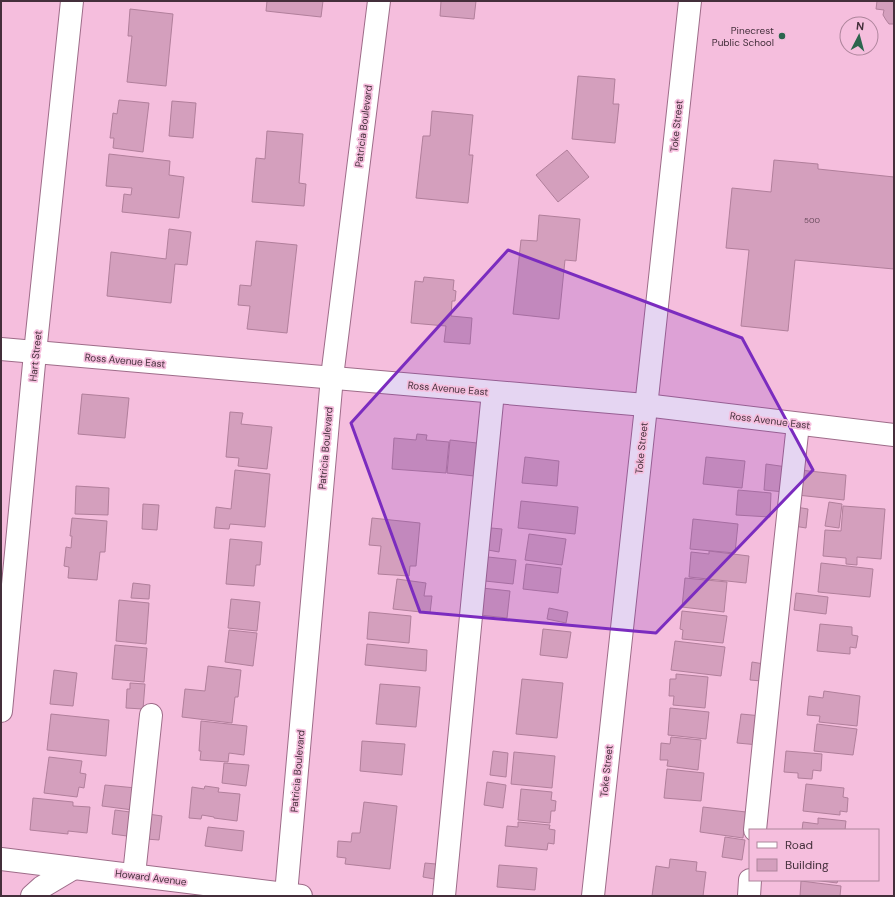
<svg xmlns="http://www.w3.org/2000/svg" width="895" height="897" viewBox="0 0 895 897" font-family="'DM Sans',sans-serif">
<style>
.building{fill:#d49fbd;stroke:#b17f9b}
.lines{fill:none;stroke-linecap:round;stroke-linejoin:round}
.minor-casing{stroke:#9e6c89;stroke-width:24}
.major-casing{stroke:#9e6c89;stroke-width:24}
.minor{stroke:#fff;stroke-width:22}
.major{stroke:#fff;stroke-width:22}
.marked{fill:#7b2cbf;fill-opacity:0.2;stroke:#7b2cbf;stroke-width:3;stroke-linejoin:round}
.poi-dot{fill:#2c654e;stroke:#f5bedd;stroke-width:1.5}
.labels{text-anchor:middle;stroke-width:3.5;stroke-linejoin:round;paint-order:stroke}
.number-label{font-size:8px;fill:#684b5c}
.poi-label{font-size:10px;fill:#442f3b;stroke:#f5bedd;text-anchor:end}
.street-label{font-size:10px;fill:#442f3b;stroke:#f5bedd}
</style>
<rect width="100%" height="100%" fill="#f5bedd"/>
<!-- building -->
<g class="building">
<polygon points="267,1 323,1 321,17 266,11"/>
<polygon points="441,1 476,1 474,19 440,16"/>
<polygon points="877,1 894,1 894,24 889,24 886,20 883,15 884,10 876,9"/>
<polygon points="130,9 173,14 166,86 127,82 132,36 128,36"/>
<polygon points="578,76 615,79 613,104 619,104 615,143 572,139"/>
<polygon points="119,100 149,103 143,152 113,148 114,138 110,138 113,113 117,114"/>
<polygon points="172,101 196,103 193,138 169,136"/>
<polygon points="432,111 473,115 469,155 473,155 468,203 416,198 423,136 430,136"/>
<polygon points="267,131 303,134 299,183 306,184 304,206 252,202 256,158 265,159"/>
<polygon points="567,150 589,177 558,202 536,175"/>
<polygon points="109,154 170,161 169,175 184,177 179,218 122,212 124,194 131,195 132,188 106,186"/>
<polygon points="774,160 818,164 818,169 894,177 894,269 795,260 788,331 741,326 749,250 726,248 732,188 771,192"/>
<polygon points="539,215 580,219 576,261 565,260 559,319 513,314 521,240 537,241"/>
<polygon points="169,229 191,232 187,265 175,264 171,303 107,296 111,252 166,259"/>
<polygon points="256,241 297,245 287,333 247,329 250,306 238,305 240,285 251,286"/>
<polygon points="424,277 454,280 453,290 456,291 455,301 452,301 451,316 472,318 470,344 444,342 446,326 411,323 415,281 423,282"/>
<polygon points="82,394 129,398 125,438 78,434"/>
<polygon points="230,412 243,413 241,424 272,427 267,469 238,466 239,458 226,457"/>
<polygon points="417,434 427,435 426,440 449,442 446,473 392,469 394,438 416,440"/>
<polygon points="450,440 477,443 474,476 447,473"/>
<polygon points="525,457 559,461 557,486 522,483"/>
<polygon points="706,457 745,461 742,488 703,484"/>
<polygon points="766,464 787,467 784,492 764,490"/>
<polygon points="235,470 270,474 265,527 230,524 229,529 214,528 216,507 231,509"/>
<polygon points="800,470 846,475 844,500 797,495"/>
<polygon points="76,486 109,488 108,515 75,514"/>
<polygon points="738,490 771,493 770,517 736,515"/>
<polygon points="521,501 578,507 575,534 518,528"/>
<polygon points="829,502 842,504 839,528 825,526"/>
<polygon points="143,504 159,505 157,530 142,529"/>
<polygon points="843,506 885,509 881,559 857,557 857,565 846,564 846,558 823,556 825,530 841,531"/>
<polygon points="796,507 808,509 806,528 794,526"/>
<polygon points="72,518 107,521 105,552 100,552 97,580 68,578 69,567 64,566 66,547 71,548 72,536 70,536"/>
<polygon points="372,518 420,523 416,566 410,566 409,576 378,574 381,546 369,545"/>
<polygon points="693,519 738,524 735,553 690,549"/>
<polygon points="491,528 502,529 499,552 488,550"/>
<polygon points="529,534 566,539 562,565 525,560"/>
<polygon points="230,539 262,542 260,565 256,565 254,586 226,584"/>
<polygon points="709,551 749,556 746,583 689,577 691,552 709,554"/>
<polygon points="488,557 516,560 513,584 485,581"/>
<polygon points="821,563 873,569 870,597 818,592"/>
<polygon points="526,564 561,568 558,593 523,589"/>
<polygon points="685,578 727,582 724,612 682,607"/>
<polygon points="397,579 426,583 424,596 432,596 430,613 393,609"/>
<polygon points="133,583 150,585 149,599 131,598"/>
<polygon points="482,588 510,591 507,618 480,615"/>
<polygon points="796,593 828,597 826,614 794,610"/>
<polygon points="231,599 260,602 257,631 228,628"/>
<polygon points="119,600 149,603 146,644 116,641"/>
<polygon points="549,608 568,612 566,623 547,619"/>
<polygon points="682,611 727,616 723,643 682,639 683,630 680,629"/>
<polygon points="369,612 411,616 409,643 367,639"/>
<polygon points="820,624 852,627 852,635 858,636 856,648 850,647 850,654 817,651"/>
<polygon points="543,629 571,632 567,658 540,655"/>
<polygon points="229,630 257,633 253,666 225,662"/>
<polygon points="675,641 725,647 721,676 671,670"/>
<polygon points="367,644 427,650 426,671 365,665"/>
<polygon points="115,645 147,648 144,682 112,679"/>
<polygon points="752,662 764,664 762,681 750,680"/>
<polygon points="208,666 241,670 238,697 235,697 232,723 182,717 185,689 205,691"/>
<polygon points="54,670 77,673 73,706 50,704"/>
<polygon points="676,674 708,677 705,708 673,705 674,696 669,696 670,679 676,679"/>
<polygon points="522,679 563,683 557,738 516,734"/>
<polygon points="130,683 145,684 143,709 126,708 127,689 130,689"/>
<polygon points="380,684 420,687 416,727 376,724"/>
<polygon points="824,691 860,696 857,726 819,722 820,716 807,715 809,696 823,698"/>
<polygon points="670,708 709,712 706,739 668,735"/>
<polygon points="51,714 109,720 106,756 47,750"/>
<polygon points="741,714 762,716 759,745 737,743"/>
<polygon points="201,721 247,726 244,755 229,753 228,762 200,760 201,751 199,751"/>
<polygon points="817,724 857,729 853,755 814,751"/>
<polygon points="671,737 701,740 698,770 667,766 668,760 660,760 661,743 670,744"/>
<polygon points="362,741 405,744 402,775 360,771"/>
<polygon points="493,751 508,753 506,777 490,775"/>
<polygon points="786,751 822,754 821,771 813,770 812,779 798,778 798,773 784,772"/>
<polygon points="514,752 555,756 552,788 511,784"/>
<polygon points="49,757 82,761 80,773 86,774 84,788 79,787 77,797 44,793"/>
<polygon points="224,763 249,765 246,786 222,783"/>
<polygon points="667,769 704,773 701,801 664,798"/>
<polygon points="487,782 506,785 503,808 484,805"/>
<polygon points="806,784 844,788 843,797 848,798 847,812 840,811 840,815 803,811"/>
<polygon points="105,785 136,788 133,810 102,806"/>
<polygon points="205,786 219,788 218,792 240,794 237,821 214,818 214,817 202,815 201,819 189,818 192,787 204,789"/>
<polygon points="521,789 552,792 551,800 556,801 555,811 551,811 550,823 518,820"/>
<polygon points="33,798 73,802 73,806 90,807 87,833 68,831 68,834 30,830"/>
<polygon points="364,802 397,806 390,869 345,864 346,858 337,857 338,841 351,842 352,833 360,833"/>
<polygon points="703,807 746,812 743,838 700,832"/>
<polygon points="115,810 130,812 127,836 112,834"/>
<polygon points="148,814 162,816 159,840 146,839"/>
<polygon points="818,818 846,821 845,830 802,830 803,822 818,824"/>
<polygon points="518,822 550,825 549,829 555,830 554,844 548,843 547,850 505,846 507,826 518,827"/>
<polygon points="208,827 244,831 242,851 205,846"/>
<polygon points="725,837 745,840 742,860 722,857"/>
<polygon points="670,859 697,862 696,871 706,872 703,896 652,896 656,866 669,868"/>
<polygon points="425,863 436,864 434,879 423,877"/>
<polygon points="499,865 537,868 535,890 497,887"/>
<polygon points="813,880 838,880 837,883"/>
<polygon points="801,881 841,886 840,896 800,896"/>
</g>
<g class="lines">
<defs>
<g id="minor">
<polyline points="1,711 35,353 72,1"/>
<polyline points="755,830 770,683 798,424"/>
<polyline points="1,859 301,896"/>
<polyline points="134,875 151,715"/>
<polyline points="32,896 42,887 74,868"/>
<polyline points="284,896 286,894 332,377 379,1"/>
<path d="M444 896C459 728 477 560 493 392"/>
<polyline points="593,896 690,1"/>
<polyline points="749,896 750,880"/>
</g>
<polyline id="major" points="1,349 645,405 894,435"/>
</defs>
<!-- minor casing -->
<use href="#minor" class="minor-casing"/>
<!-- major casing -->
<use href="#major" class="major-casing"/>
<!-- minor -->
<use href="#minor" class="minor"/>
<!-- major -->
<use href="#major" class="major"/>
</g>
<!-- marked area -->
<path class="marked" d="M508 250 742 338 813 470 656 633 420 612 351 423Z"/>
<!-- markers -->
<circle class="poi-dot" cx="782" cy="36" r="4"/>
<g class="labels">
<!-- number labels -->
<g class="number-label">
<text x="812" y="223">500</text>
</g>
<!-- poi labels -->
<g class="poi-label">
<text x="774" y="34">Pinecrest<tspan x="774" dy="12">Public School</tspan></text>
</g>
<!-- street labels -->
<g class="street-label">
<text transform="translate(363 126) rotate(-83)" y="4">Patricia Boulevard</text>
<text transform="translate(676 126) rotate(-84)" y="4">Toke Street</text>
<text transform="translate(35 356) rotate(-84)" y="4">Hart Street</text>
<text transform="translate(125 360) rotate(5)" y="4">Ross Avenue East</text>
<text transform="translate(448 388) rotate(5)" y="4">Ross Avenue East</text>
<text transform="translate(770 420) rotate(7)" y="4">Ross Avenue East</text>
<text transform="translate(325 448) rotate(-85)" y="4">Patricia Boulevard</text>
<text transform="translate(641 448) rotate(-84)" y="4">Toke Street</text>
<text transform="translate(297 771) rotate(-85)" y="4">Patricia Boulevard</text>
<text transform="translate(606 771) rotate(-84)" y="4">Toke Street</text>
<text transform="translate(151 877) rotate(7)" y="4">Howard Avenue</text>
</g>
</g>
<!-- border -->
<rect width="895" height="897" fill="none" stroke="#442f3b" stroke-width="4"/>
<!-- legend -->
<rect x="749" y="829" width="130" height="52" fill="#f5bedd" stroke="#ae859c"/>
<rect x="757" y="842" width="20" height="6" fill="#ffffff" stroke="#ae859c"/>
<text x="785" y="849" font-size="12" fill="#442f3b">Road</text>
<rect x="757" y="859" width="20" height="12" fill="#d49fbd" stroke="#ae859c"/>
<text x="785" y="869" font-size="12" fill="#442f3b">Building</text>
<!-- north arrow -->
<g transform="translate(859 36) rotate(6)"><circle r="19" fill="#f5bedd" stroke="#ae859c"/>
<path d="M0-3L7 15L0 10L-7 15Z" fill="#2c654e"/>
<text y="-6" font-size="11" font-weight="bold" text-anchor="middle" fill="#442f3b">N</text>
</g>
</svg>
